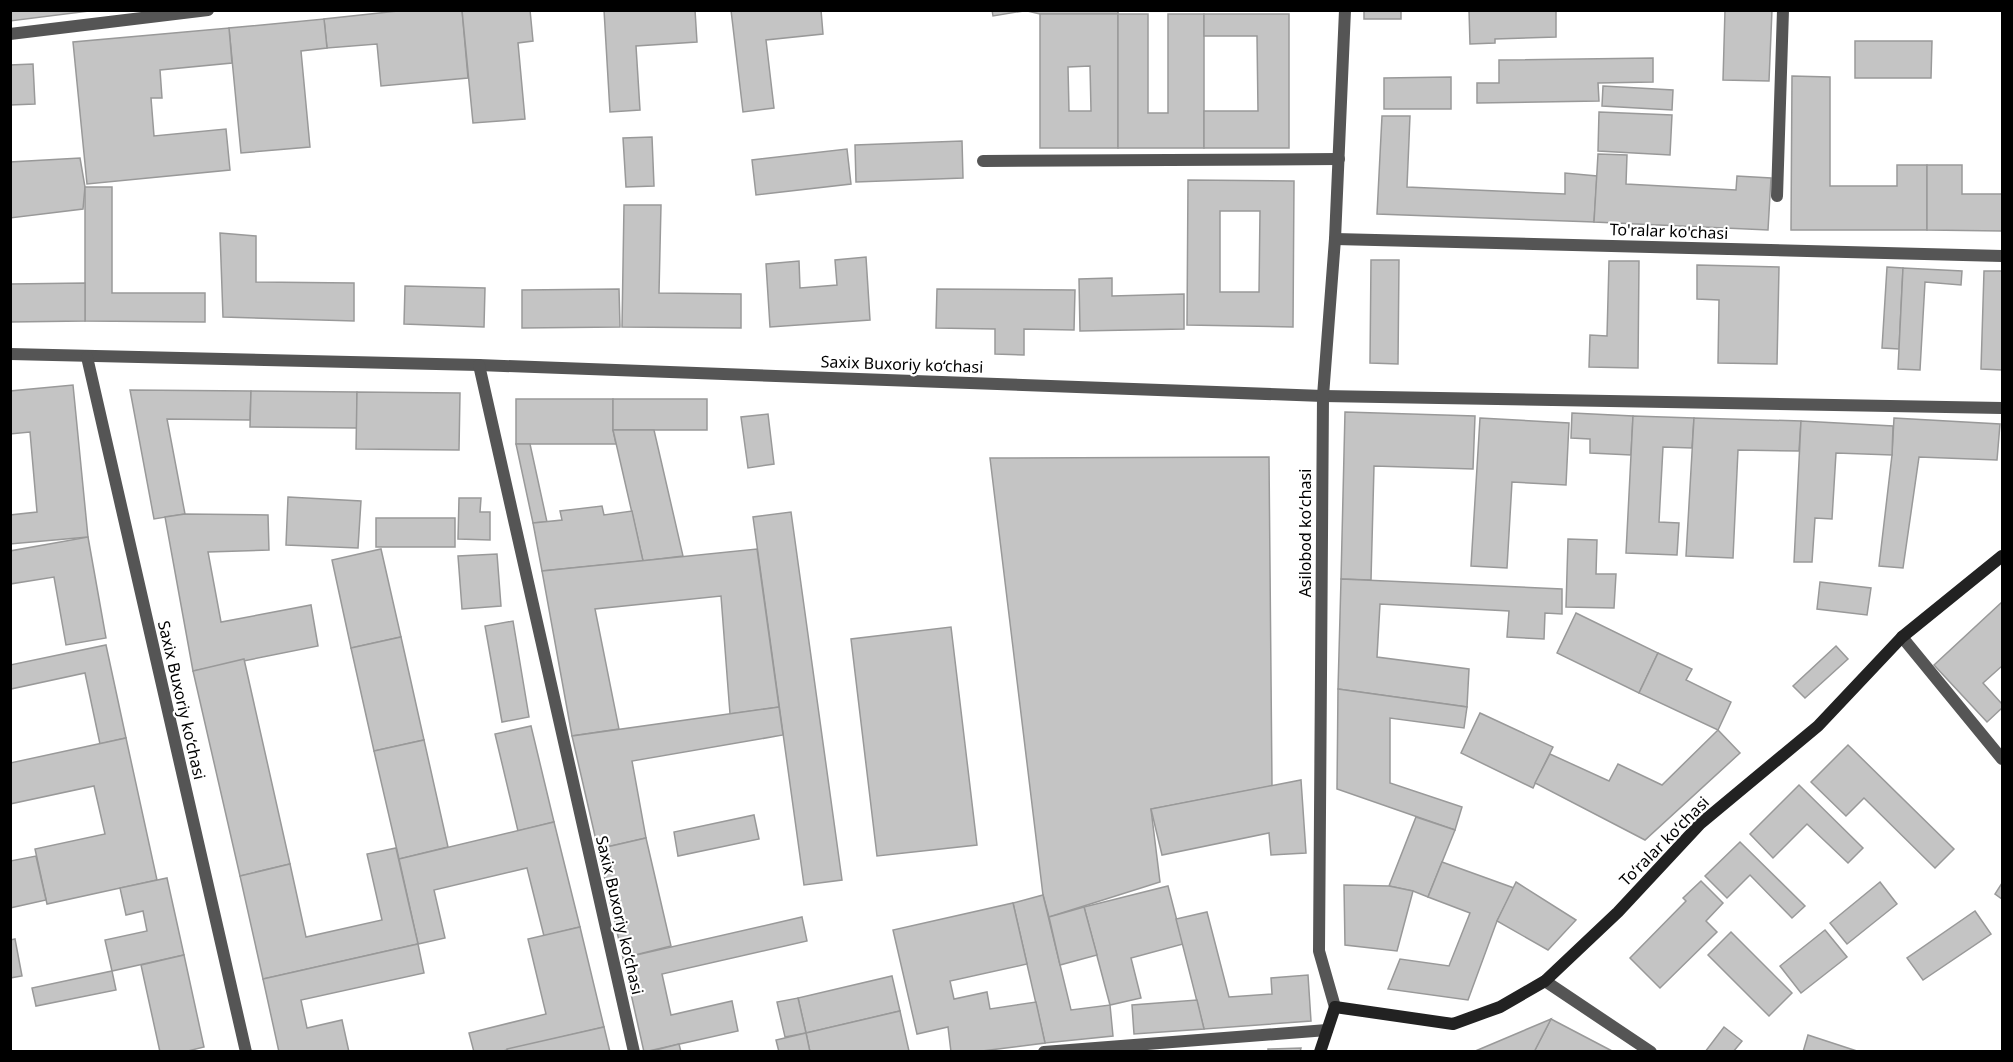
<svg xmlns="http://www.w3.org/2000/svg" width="2013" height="1062" viewBox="0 0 2013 1062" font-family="'Noto Sans',sans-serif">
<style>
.building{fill:#c4c4c4;stroke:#999;stroke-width:1.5;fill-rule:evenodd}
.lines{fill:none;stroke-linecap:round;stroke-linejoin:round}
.lane{stroke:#555;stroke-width:12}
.street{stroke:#555;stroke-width:12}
.secondary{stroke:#222;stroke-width:12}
.labels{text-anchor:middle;stroke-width:4.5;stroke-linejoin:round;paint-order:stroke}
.street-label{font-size:16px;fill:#000;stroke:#fff}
</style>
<rect width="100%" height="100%" fill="#fff"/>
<!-- building -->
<g class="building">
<polygon points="10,10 97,10 10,21"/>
<polygon points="407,10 462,10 468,78 381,86 377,44 327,48 324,19"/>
<polygon points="462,10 530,10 533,41 518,43 525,119 473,123"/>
<polygon points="604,10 695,10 697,42 636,46 640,110 610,112"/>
<polygon points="731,10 821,10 823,34 766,40 774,108 743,112"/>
<polygon points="992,10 1023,10 1023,11 993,16"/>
<polygon points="1118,10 1118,14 1040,14 1023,10"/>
<rect x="1364" y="10" width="37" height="9"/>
<polygon points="1469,10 1556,10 1556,37 1495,39 1495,43 1470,44"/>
<polygon points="1725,10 1772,10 1769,81 1723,80"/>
<path d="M1040 14H1118V148H1040ZM1090 66 1091 111H1069L1068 67Z"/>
<polygon points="1118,14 1148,14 1148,113 1168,113 1168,14 1204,14 1204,148 1118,148"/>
<polygon points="1204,14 1289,14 1289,148 1204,148 1204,111 1258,111 1257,36 1204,36"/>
<polygon points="324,19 327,48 301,51 310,147 241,153 229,28"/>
<polygon points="229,28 232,63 160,70 162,98 151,98 154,136 226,129 230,170 87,184 73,42"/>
<polygon points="1855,41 1932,41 1931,78 1855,78"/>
<polygon points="1653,58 1653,82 1598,83 1599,101 1477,103 1477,83 1499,83 1499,60"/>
<polygon points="33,64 35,104 10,105 10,65"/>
<polygon points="1792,76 1830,77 1830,186 1897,186 1897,165 1927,165 1927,230 1791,230"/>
<polygon points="1451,77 1451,109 1384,109 1384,78"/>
<polygon points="1603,86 1673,90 1672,110 1602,106"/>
<polygon points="1599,112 1672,115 1670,155 1598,151"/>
<polygon points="1382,116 1410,116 1407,187 1565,194 1565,173 1597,176 1594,222 1377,214"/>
<polygon points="652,137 654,186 626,187 623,138"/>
<polygon points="962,141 963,178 856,182 855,145"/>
<polygon points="847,149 851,184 756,195 752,160"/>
<polygon points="1598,154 1627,155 1626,184 1736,190 1737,176 1771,178 1768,230 1594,222"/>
<polygon points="80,158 85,187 83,209 10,218 10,162"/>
<polygon points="1927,165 1962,165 1962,194 2002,194 2002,231 1927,230"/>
<path d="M1188 180 1294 181 1293 327 1187 325ZM1220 211H1260L1259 292H1220Z"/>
<polygon points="85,187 112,187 112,293 205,293 205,322 85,321"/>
<polygon points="624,205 661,205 659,293 741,294 741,328 622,327"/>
<polygon points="220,233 256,236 256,282 354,283 354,321 223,317"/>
<polygon points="866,257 870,320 770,327 766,264 799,261 800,288 837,285 835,260"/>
<polygon points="1371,260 1399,260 1398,364 1370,363"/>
<polygon points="1609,261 1639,261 1638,368 1589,367 1590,335 1607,336"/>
<polygon points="1697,265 1779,267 1777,364 1718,363 1719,300 1697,299"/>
<polygon points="1887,267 1903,268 1899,349 1882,348"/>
<polygon points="1903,268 1962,271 1961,285 1925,282 1920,370 1898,369"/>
<polygon points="1984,271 2002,271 2002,370 1981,369"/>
<polygon points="1112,278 1112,296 1184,294 1184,329 1080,331 1079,279"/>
<polygon points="85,283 85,321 10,322 10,284"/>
<polygon points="405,286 485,288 484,327 404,324"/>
<polygon points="619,289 620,327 522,328 522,290"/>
<polygon points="937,289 1075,290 1074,330 1024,329 1024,355 995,354 995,329 936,328"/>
<polygon points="73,385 88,537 10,544 10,515 37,512 30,432 10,434 10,391"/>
<polygon points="130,390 251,391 250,420 167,419 185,514 154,519"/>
<polygon points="251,391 357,392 357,428 250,427"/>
<polygon points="357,392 460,393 459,450 356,449"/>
<polygon points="516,399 613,399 613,430 616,444 516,444"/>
<rect x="613" y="399" width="94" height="31"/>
<polygon points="1345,412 1475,416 1473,469 1374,466 1371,580 1341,579"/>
<polygon points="1572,413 1633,416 1631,455 1590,453 1590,439 1571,438"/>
<polygon points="768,414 774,464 748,468 741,417"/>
<polygon points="1633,416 1694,418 1692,448 1663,447 1659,522 1679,523 1677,555 1626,553"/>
<polygon points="1480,418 1569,423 1566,485 1512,482 1507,568 1471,566"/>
<polygon points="1694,418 1801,421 1799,451 1738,450 1733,558 1686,556"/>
<polygon points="1894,418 2000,424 1997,460 1919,457 1903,568 1879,566 1892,455"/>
<polygon points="1801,421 1893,426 1892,455 1836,453 1832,519 1815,518 1812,562 1794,562"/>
<polygon points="613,430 654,430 683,556 643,561"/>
<polygon points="516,444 530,444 547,522 533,523"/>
<polygon points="1269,457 1272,786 1151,809 1160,882 1049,917 1043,895 990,458"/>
<polygon points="288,497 361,501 358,548 286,545"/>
<polygon points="459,498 481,498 480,512 490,512 490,540 458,539"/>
<polygon points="602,506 604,515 632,511 643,561 542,571 533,523 562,520 560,511"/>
<polygon points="791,512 842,880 804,885 753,517"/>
<polygon points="185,514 268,515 269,550 208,552 221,622 311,605 318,646 193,671 165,517"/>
<rect x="376" y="518" width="79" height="29"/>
<polygon points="88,537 106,638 66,645 54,577 10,584 10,551"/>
<polygon points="1568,539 1597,540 1596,574 1616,574 1614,608 1566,607"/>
<polygon points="381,549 401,637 351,648 332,560"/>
<polygon points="757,549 779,707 730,714 721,596 595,609 619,729 572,736 542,571"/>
<polygon points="497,554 501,606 462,609 458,556"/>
<polygon points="1341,579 1562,589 1562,614 1545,613 1544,639 1507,637 1509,611 1380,604 1377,657 1469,669 1467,707 1338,689"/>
<polygon points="1820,582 1871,588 1867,615 1817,609"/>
<polygon points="2002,602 2002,666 1983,683 2002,704 2002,708 1987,722 1934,665"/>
<polygon points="1576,613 1658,653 1639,693 1557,653"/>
<polygon points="513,621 529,717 502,722 485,626"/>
<polygon points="951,627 977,845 877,856 851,639"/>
<polygon points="401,637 424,740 374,751 351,648"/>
<polygon points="106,645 126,738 100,744 85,673 11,689 10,665"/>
<polygon points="1836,646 1848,659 1805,698 1793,686"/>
<polygon points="1658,653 1692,669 1686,680 1731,702 1718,730 1639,693"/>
<polygon points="244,659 290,864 240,876 193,671"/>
<polygon points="1338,689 1467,707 1464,728 1390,718 1390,783 1462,807 1455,830 1337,789"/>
<polygon points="779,707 783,735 632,761 646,838 598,849 572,736"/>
<polygon points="1480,713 1553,747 1533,788 1461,753"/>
<polygon points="531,726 554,822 518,831 495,734"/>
<polygon points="1718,730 1740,753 1645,840 1535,783 1550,754 1609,781 1618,764 1662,785"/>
<polygon points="126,738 157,880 47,904 35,849 105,834 94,786 10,804 10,763"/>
<polygon points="424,740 448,847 399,859 374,751"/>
<polygon points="1848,745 1954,849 1935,868 1864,798 1846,816 1811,782"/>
<polygon points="1301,780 1306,853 1271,855 1269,833 1162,855 1151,809"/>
<polygon points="1799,785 1863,848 1848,863 1807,824 1773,858 1750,834"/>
<polygon points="754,815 759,839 678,856 674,832"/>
<polygon points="1416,817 1455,830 1428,897 1413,891 1389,886"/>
<polygon points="554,822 580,927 544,936 527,868 434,890 445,938 418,944 399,859"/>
<polygon points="646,838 671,946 623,958 598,849"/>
<polygon points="1740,842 1805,906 1792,918 1750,875 1727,898 1705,876"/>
<polygon points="396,848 418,944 263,979 240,876 290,864 306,937 382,920 367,854"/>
<polygon points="36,856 46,900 10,908 10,861"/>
<polygon points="1442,862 1514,888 1497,921 1468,1000 1388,989 1400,959 1449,966 1470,913 1428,897"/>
<polygon points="167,878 184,955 112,971 105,940 147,931 143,911 126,915 120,888"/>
<polygon points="1701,881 1723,903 1706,921 1717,932 1660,988 1630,958 1686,901 1683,898"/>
<polygon points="1516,882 1576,920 1548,950 1497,921"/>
<polygon points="1880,882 1897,904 1847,944 1830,923"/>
<polygon points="2002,883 2002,899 1995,894"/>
<polygon points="1344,885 1389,886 1413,891 1397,951 1345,945"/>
<polygon points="1168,886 1183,944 1131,958 1141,998 1110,1005 1084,907"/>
<polygon points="1043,895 1071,1010 1110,1005 1113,1036 1045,1043 1013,903"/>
<polygon points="1013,903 1027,964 950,981 954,999 987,992 990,1009 1036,1002 1045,1043 974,1052 951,1052 948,1027 917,1034 893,930"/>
<polygon points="1084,907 1097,955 1060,965 1049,917"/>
<polygon points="1975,911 1991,934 1923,980 1907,958"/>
<polygon points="1207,912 1229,997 1272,994 1271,978 1308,975 1311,1021 1204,1029 1176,919"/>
<polygon points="802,917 807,941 662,974 671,1015 732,1001 738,1031 644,1052 623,958"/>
<polygon points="580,927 604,1027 499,1052 474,1052 469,1033 546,1014 528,939"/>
<polygon points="1825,930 1847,957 1801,993 1780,966"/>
<polygon points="1731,932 1792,993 1769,1016 1708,955"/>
<polygon points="15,939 22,976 10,978 10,940"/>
<polygon points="418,944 424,973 301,1000 307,1028 342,1020 349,1052 279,1052 263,979"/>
<polygon points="184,955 204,1047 184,1052 160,1052 141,965"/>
<polygon points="112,971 116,990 36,1006 32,988"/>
<polygon points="892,976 900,1011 806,1033 798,998"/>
<polygon points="798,998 806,1033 785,1037 777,1002"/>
<polygon points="1197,1000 1204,1029 1134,1034 1132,1005"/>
<polygon points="900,1011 909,1051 810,1052 806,1033"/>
<polygon points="1551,1019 1614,1052 1534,1052"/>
<polygon points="1551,1019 1534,1052 1473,1052"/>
<polygon points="604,1027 610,1052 508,1052 507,1049"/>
<polygon points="1724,1027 1742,1041 1733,1052 1705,1052"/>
<polygon points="806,1033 810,1052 779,1052 776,1040"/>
<polygon points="1808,1035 1860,1052 1803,1052"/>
<polygon points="679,1044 681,1052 648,1052"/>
<polygon points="1301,1048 1300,1052 1268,1052 1268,1049"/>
</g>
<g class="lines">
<!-- lane -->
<g class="lane">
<polyline points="983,161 1339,159"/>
<polyline points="1545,981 1651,1052"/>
</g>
<!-- street -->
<g class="street">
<polyline points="10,34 208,10"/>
<polyline points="1777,196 1783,10"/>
<polyline points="1335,239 2002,256"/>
<polyline points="10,354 479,365 1323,396 2002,408"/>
<polyline points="87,357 246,1052"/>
<polyline points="479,365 634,1052"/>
<polyline points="1902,637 2002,759"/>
<polyline points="1335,1007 1319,951 1323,396 1335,239 1345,10"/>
<polyline points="1044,1052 1327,1030"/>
</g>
<!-- secondary -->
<polyline class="secondary" points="1320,1052 1335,1007 1453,1024 1500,1007 1545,981 1618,912 1700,824 1818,726 1902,637 2002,556"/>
</g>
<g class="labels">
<!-- street labels -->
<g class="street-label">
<text transform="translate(1669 231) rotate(2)" y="6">To'ralar ko'chasi</text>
<text transform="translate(902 364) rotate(2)" y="6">Saxix Buxoriy ko‘chasi</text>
<text transform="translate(1305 533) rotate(-90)" y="6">Asilobod koʻchasi</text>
<text transform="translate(182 700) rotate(77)" y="6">Saxix Buxoriy ko‘chasi</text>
<text transform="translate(1664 841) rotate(-45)" y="6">Toʻralar koʻchasi</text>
<text transform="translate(620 915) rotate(77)" y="6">Saxix Buxoriy ko‘chasi</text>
</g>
</g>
<!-- border -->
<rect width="2013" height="1062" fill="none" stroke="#000000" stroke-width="24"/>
</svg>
